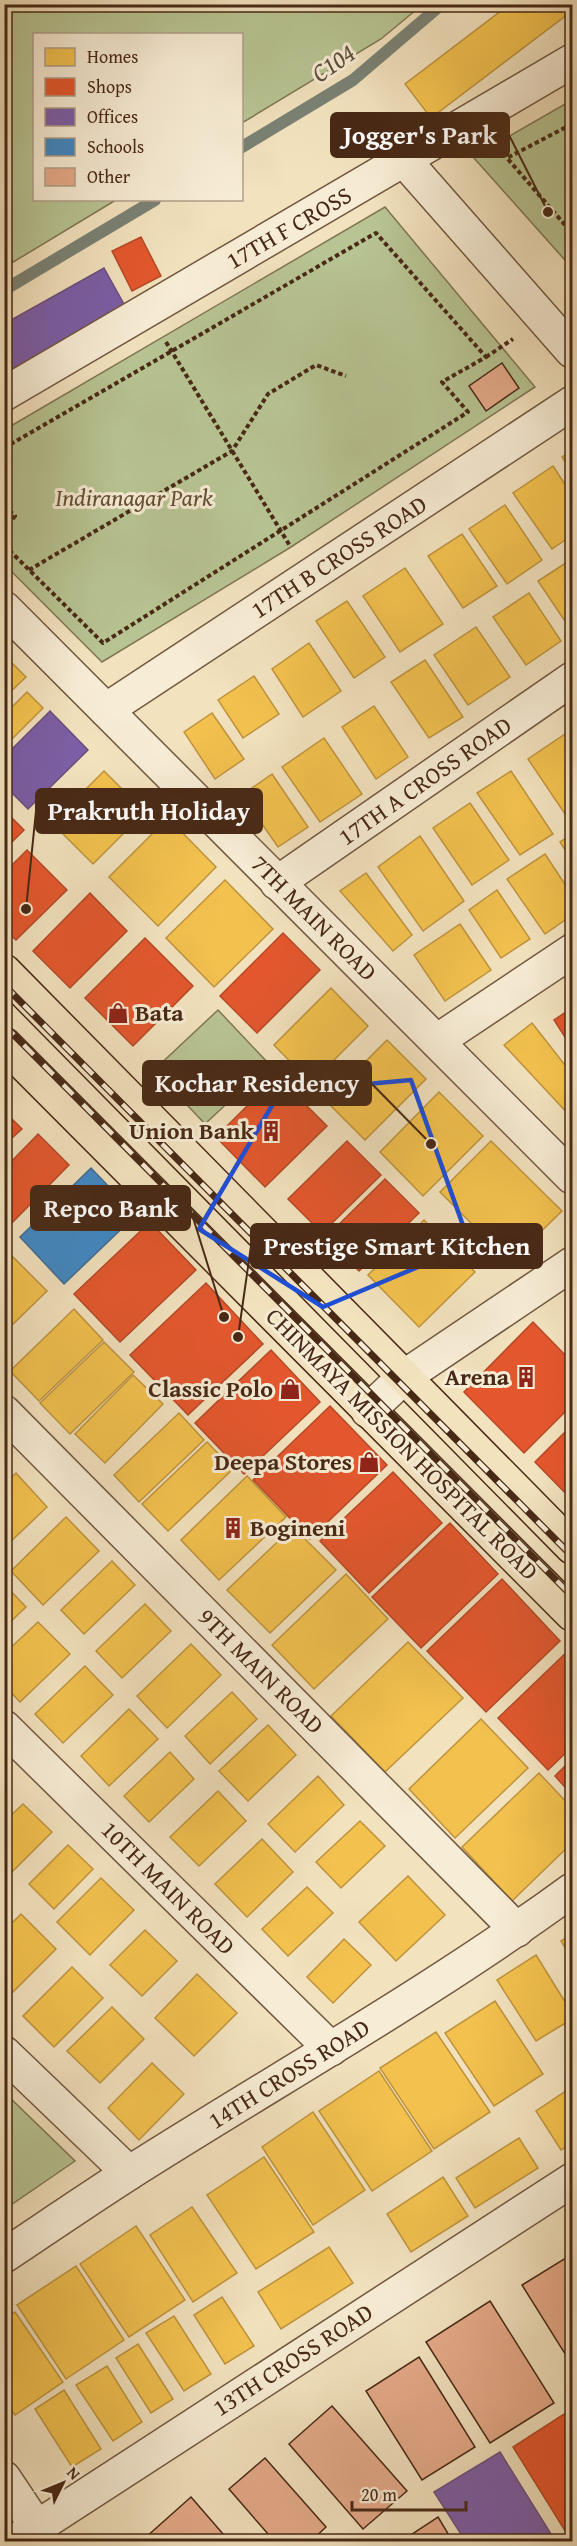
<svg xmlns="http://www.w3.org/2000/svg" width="577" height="2546" viewBox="0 0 577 2546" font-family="'Gentium Book Plus',serif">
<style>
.green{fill:#b8c493;stroke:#807654;stroke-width:1.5}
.homes{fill:#f2c14e;stroke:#bf933d;stroke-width:1.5}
.shops{fill:#e4572e;stroke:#b54927;stroke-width:1.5}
.offices{fill:#7b5ea7;stroke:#6c4e7c;stroke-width:1.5}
.schools{fill:#3f88c5;stroke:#426c90;stroke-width:1.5}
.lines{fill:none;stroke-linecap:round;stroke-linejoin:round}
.stream{stroke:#7a8275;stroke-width:12}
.building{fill:#e5aa89;stroke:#482916;stroke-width:1.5}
.minor-casing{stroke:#725740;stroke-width:36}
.major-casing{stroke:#482916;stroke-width:36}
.path{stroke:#482916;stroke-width:4;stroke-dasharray:4.5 3;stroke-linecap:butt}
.minor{stroke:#f7ecd5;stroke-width:33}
.major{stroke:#f2e2be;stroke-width:33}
.rail-casing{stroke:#482916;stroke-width:7}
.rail{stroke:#f7ecd5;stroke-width:4.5;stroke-dasharray:14;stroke-linecap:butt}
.marked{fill:none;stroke:#1d4ed8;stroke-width:4.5;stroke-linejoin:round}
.labels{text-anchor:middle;stroke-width:6;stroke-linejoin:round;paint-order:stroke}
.street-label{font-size:24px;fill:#482916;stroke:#f7ecd5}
.park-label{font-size:24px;font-style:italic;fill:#645035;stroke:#f7ecd5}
.poi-label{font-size:24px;font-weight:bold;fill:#482916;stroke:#f7ecd5;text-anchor:end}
.water-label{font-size:26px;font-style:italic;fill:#5d4e3e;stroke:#f7ecd5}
.leader{fill:none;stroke:#482916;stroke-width:2}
.callout-dot{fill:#482916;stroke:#f7ecd5;stroke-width:2}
.callout{fill:#482916;stroke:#482916;stroke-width:2}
.callout-label{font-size:26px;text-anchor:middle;font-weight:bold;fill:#fff}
</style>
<rect width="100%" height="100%" fill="#f2e2be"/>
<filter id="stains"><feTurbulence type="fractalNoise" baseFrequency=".00333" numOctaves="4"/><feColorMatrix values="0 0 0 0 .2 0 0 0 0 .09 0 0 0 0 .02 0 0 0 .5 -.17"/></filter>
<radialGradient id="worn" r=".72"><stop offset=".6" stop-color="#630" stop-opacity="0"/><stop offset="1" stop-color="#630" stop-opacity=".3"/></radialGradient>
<!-- green -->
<g class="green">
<polygon points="5,4 422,4 422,5 381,39 242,123 242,34 34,34 34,200 116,200 5,267"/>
<polygon points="572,100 572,268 473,157"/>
<polygon points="385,207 535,387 291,547 102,662 5,565 4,430"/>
<polygon points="218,1010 269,1064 205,1124 154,1070"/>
<polygon points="5,2093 75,2161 5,2209 4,2209"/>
</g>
<!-- homes -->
<g class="homes">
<polygon points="510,4 561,4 568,14 431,118 405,84"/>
<polygon points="572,450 572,473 562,457"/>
<polygon points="553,466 572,495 572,535 552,549 513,493"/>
<polygon points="505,505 542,560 507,584 469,529"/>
<polygon points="462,534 497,586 463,608 428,556"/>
<polygon points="572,559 572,629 571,630 538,581"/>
<polygon points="405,568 443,624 400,652 363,596"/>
<polygon points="529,593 561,641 526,665 493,617"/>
<polygon points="347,601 385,657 354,678 316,621"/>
<polygon points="476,627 510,677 468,705 434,655"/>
<polygon points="309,643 341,691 303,717 272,669"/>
<polygon points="4,655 26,677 4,698"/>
<polygon points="425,660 463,717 429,738 391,682"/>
<polygon points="254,676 279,714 243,738 218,700"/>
<polygon points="27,692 43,708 5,746 4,715"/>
<polygon points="374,706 408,757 376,779 342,727"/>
<polygon points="212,713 244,759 215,779 184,732"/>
<polygon points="568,732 572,739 572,813 567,817 528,759"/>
<polygon points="324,738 362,794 320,822 282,767"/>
<polygon points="104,771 145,812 93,864 52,823"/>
<polygon points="511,771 553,834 520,855 477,793"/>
<polygon points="272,774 308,827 278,847 242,795"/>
<polygon points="470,803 509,860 472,885 433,828"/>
<polygon points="168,818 216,867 158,926 109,877"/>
<polygon points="572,834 572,861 560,842"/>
<polygon points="420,836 464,901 423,931 378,867"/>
<polygon points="545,854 572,895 572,915 545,934 507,879"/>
<polygon points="366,873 412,935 393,951 340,891"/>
<polygon points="225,880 273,929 214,987 166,938"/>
<polygon points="497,890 530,939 501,958 469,910"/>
<polygon points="460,924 491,970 445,1001 414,955"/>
<polygon points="331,988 368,1026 311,1083 274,1045"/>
<polygon points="532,1023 572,1074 572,1118 504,1045"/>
<polygon points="387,1040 426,1079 365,1140 326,1101"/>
<polygon points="439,1092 483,1136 423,1196 380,1152"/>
<polygon points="491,1141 562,1211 510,1262 440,1192"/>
<polygon points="424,1220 475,1272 419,1327 368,1275"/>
<polygon points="7,1251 47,1291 4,1333 4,1253"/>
<polygon points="74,1309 103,1340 39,1401 10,1371"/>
<polygon points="104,1342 134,1372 70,1434 40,1403"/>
<polygon points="133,1375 163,1404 105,1463 75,1434"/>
<polygon points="179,1413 204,1440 139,1502 114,1475"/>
<polygon points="207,1442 233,1469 168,1531 142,1504"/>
<polygon points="16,1473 47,1507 4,1548 4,1484"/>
<polygon points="247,1476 286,1517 219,1580 181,1540"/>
<polygon points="66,1517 99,1551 43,1605 11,1571"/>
<polygon points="293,1527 336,1570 270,1633 227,1590"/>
<polygon points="112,1561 135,1585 84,1634 61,1610"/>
<polygon points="346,1574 388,1619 314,1689 272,1645"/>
<polygon points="4,1584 26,1607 4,1628"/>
<polygon points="145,1604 171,1631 122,1678 96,1651"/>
<polygon points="38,1622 70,1654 20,1702 4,1685 4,1654"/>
<polygon points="408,1642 463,1698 385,1772 331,1716"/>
<polygon points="191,1644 221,1675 167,1728 137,1696"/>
<polygon points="85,1666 113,1695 63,1743 35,1714"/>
<polygon points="232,1692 257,1719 210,1764 185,1736"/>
<polygon points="129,1709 158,1739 109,1786 81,1756"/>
<polygon points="481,1719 528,1768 455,1838 409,1789"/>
<polygon points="268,1725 296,1755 248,1801 219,1771"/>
<polygon points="170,1752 194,1779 149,1822 124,1796"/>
<polygon points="539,1773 572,1808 572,1843 512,1901 462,1847"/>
<polygon points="318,1776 344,1805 295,1852 268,1824"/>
<polygon points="218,1791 246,1821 199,1866 170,1837"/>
<polygon points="23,1804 52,1832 9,1875 4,1870 4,1822"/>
<polygon points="360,1821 385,1846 341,1888 316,1862"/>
<polygon points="262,1839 293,1872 247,1917 215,1884"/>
<polygon points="68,1845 93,1869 54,1909 29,1884"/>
<polygon points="408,1876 445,1915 396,1961 359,1922"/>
<polygon points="101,1878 134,1910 90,1955 57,1922"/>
<polygon points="307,1887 333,1913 288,1956 262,1929"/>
<polygon points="21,1914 56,1949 11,1994 4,1988 4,1931"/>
<polygon points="145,1930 177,1961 142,1996 110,1965"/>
<polygon points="572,1934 572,1959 561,1941"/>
<polygon points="344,1939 371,1965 333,2003 307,1977"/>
<polygon points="536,1955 572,2013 572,2019 536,2041 497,1980"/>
<polygon points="72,1967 103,1998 54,2047 23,2016"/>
<polygon points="197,1974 237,2013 194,2056 155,2018"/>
<polygon points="495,2001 543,2074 494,2106 445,2033"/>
<polygon points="112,2007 144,2039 100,2083 67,2051"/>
<polygon points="436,2032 490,2112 434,2149 380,2068"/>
<polygon points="152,2063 184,2094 139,2140 108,2108"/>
<polygon points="379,2071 432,2151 372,2191 319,2111"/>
<polygon points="572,2087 572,2143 561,2150 536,2111"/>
<polygon points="313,2112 365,2190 313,2225 262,2147"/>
<polygon points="519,2138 538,2168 475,2208 456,2178"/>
<polygon points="264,2157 314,2232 256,2269 207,2195"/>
<polygon points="443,2177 468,2216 411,2252 387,2214"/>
<polygon points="192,2207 237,2273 193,2302 150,2235"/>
<polygon points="136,2226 185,2300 129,2337 80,2264"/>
<polygon points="329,2247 353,2283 281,2329 258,2292"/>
<polygon points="76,2266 124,2340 66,2379 17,2305"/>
<polygon points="222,2297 254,2346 225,2364 194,2315"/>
<polygon points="15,2312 63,2382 15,2415 4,2399 4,2319"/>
<polygon points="174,2316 211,2374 184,2391 146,2333"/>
<polygon points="138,2344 173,2399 151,2413 116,2358"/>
<polygon points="107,2366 142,2422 113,2441 76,2385"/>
<polygon points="64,2390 101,2449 72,2467 35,2409"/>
</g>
<!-- shops -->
<g class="shops">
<polygon points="141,237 161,276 132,291 112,251"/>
<polygon points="4,810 24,830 4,850"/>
<polygon points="27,850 67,890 16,940 4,929 4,873"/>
<polygon points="90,893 127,931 70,988 33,951"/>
<polygon points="283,933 320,970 257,1033 220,996"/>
<polygon points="145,938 193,986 133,1046 85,998"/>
<polygon points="572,1008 572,1048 554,1020"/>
<polygon points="277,1076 327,1126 265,1187 216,1137"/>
<polygon points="4,1111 22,1129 4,1145"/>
<polygon points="38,1134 69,1165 6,1229 4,1169"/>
<polygon points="347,1141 381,1175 322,1233 288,1199"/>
<polygon points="385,1179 419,1213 359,1271 326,1237"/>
<polygon points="150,1222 196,1270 120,1342 74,1294"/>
<polygon points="206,1283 263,1344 188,1415 130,1355"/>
<polygon points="533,1322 572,1362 572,1405 524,1453 464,1392"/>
<polygon points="271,1350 320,1402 244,1474 195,1423"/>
<polygon points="330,1406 387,1465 310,1539 253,1480"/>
<polygon points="572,1425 572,1500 535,1462"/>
<polygon points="393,1472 442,1523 369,1593 320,1541"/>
<polygon points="450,1523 498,1574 421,1648 372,1597"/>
<polygon points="502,1579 560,1641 486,1712 427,1651"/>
<polygon points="569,1650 572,1654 572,1747 548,1770 498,1718"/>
<polygon points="572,1759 572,1795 555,1776"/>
<polygon points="572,2409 572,2542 513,2447"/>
</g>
<!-- offices -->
<g class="offices">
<polygon points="104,268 125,306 4,374 4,324"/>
<polygon points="50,711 88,750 28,809 4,785 4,757"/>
<polygon points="500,2452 556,2542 466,2542 434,2492"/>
</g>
<!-- schools -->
<polygon class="schools" points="91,1168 136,1215 64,1284 20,1237"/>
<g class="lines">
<!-- stream -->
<g class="stream">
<polyline points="242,147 353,80 442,4"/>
<polyline points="4,290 155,200"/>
</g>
</g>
<!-- building -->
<g class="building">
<polygon points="502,363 519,388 486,411 469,386"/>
<polygon points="569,2256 572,2262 572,2365 522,2285"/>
<polygon points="490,2301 554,2403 490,2443 426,2342"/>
<polygon points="419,2357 475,2447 422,2480 366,2391"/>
<polygon points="332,2406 407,2491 363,2529 289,2444"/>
<polygon points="265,2458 326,2527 310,2542 275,2542 229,2489"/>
<polygon points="191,2497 230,2542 149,2542 145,2538"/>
<polygon points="438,2517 453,2542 400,2542"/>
</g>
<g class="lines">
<defs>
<g id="minor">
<polyline points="404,160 572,351"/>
<polyline points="4,394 572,61"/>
<polyline points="4,608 572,1177"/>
<polyline points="106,710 572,403"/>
<polyline points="277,883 572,679"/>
<polyline points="437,1041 572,951"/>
<polyline points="368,1411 404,1377 572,1264"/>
<polyline points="4,1412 517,1930"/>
<polyline points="4,1727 331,2049"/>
<polyline points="4,2053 129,2173"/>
<path d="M4 2256C46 2228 87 2200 129 2173 277 2079 431 1993 572 1890"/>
<polyline points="4,2478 36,2526"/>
<polyline points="14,2542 572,2180"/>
</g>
<g id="major">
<polyline points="4,971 572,1547"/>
<polyline points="4,1044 572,1614"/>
</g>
</defs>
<!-- minor casing -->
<use href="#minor" class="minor-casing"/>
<!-- major casing -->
<use href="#major" class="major-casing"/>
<!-- path -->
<g class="path">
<polyline points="572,124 507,158 572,233"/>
<polyline points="166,342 290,546"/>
<polyline points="486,357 513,339"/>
<polyline points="4,448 376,233 486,357 442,382 468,412 103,643 4,545"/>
<polyline points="4,505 15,516 4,531"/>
<polyline points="29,570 232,451 268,394 316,365 346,376"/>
</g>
<!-- minor -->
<use href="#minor" class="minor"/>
<!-- major -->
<use href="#major" class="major"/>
<defs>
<g id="rail">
<polyline points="4,985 572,1556"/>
<polyline points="4,1025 572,1596"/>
</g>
</defs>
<!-- rail casing -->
<use href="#rail" class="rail-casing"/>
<!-- rail -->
<use href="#rail" class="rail"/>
</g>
<!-- marked area -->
<path class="marked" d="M411 1080 470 1245 323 1307 199 1229 280 1092Z"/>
<!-- icons -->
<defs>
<symbol id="shop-bare" viewBox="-9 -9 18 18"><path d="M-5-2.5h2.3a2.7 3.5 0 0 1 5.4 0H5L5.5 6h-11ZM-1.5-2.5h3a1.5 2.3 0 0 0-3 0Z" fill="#8f2418" stroke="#f7ecd5" stroke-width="2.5" paint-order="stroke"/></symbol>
<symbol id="building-bare" viewBox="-9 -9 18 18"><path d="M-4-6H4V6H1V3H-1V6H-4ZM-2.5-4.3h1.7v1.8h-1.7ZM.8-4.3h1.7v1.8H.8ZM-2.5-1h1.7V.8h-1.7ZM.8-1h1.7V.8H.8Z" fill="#8f2418" stroke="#f7ecd5" stroke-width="2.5" paint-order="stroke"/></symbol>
</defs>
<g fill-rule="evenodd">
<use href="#shop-bare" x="103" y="998" width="30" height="30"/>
<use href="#building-bare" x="256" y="1116" width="30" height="30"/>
<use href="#building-bare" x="511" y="1362" width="30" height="30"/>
<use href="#shop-bare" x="275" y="1374" width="30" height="30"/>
<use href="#shop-bare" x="354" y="1447" width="30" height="30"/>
<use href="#building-bare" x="218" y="1513" width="30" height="30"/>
</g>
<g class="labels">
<!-- street labels -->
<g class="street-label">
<text transform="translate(289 228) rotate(-30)" y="8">17TH F CROSS</text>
<text transform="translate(339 557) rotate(-33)" y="8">17TH B CROSS ROAD</text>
<text transform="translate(425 781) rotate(-35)" y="8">17TH A CROSS ROAD</text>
<text transform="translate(314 918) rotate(45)" y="8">7TH MAIN ROAD</text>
<text transform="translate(402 1444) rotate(45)" y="8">CHINMAYA MISSION HOSPITAL ROAD</text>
<text transform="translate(261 1671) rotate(45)" y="8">9TH MAIN ROAD</text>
<text transform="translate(168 1888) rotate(45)" y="8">10TH MAIN ROAD</text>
<text transform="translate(289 2074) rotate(-32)" y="8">14TH CROSS ROAD</text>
<text transform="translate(293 2360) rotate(-33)" y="8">13TH CROSS ROAD</text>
</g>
<!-- park labels -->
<g class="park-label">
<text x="134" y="506">Indiranagar Park</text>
</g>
<!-- poi labels -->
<g class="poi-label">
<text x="135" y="1021" text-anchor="start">Bata</text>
<text x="254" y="1139">Union Bank</text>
<text x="509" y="1385">Arena</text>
<text x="273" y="1397">Classic Polo</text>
<text x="352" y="1470">Deepa Stores</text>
<text x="250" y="1536" text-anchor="start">Bogineni</text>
</g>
<!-- water labels -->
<g class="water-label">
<text transform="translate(333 63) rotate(-35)" y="9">C104</text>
</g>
</g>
<!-- callouts -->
<path class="leader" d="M548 212L509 135M26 909L36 811M431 1144L371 1083M224 1317L190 1208M238 1337L251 1246"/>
<g class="callout-dot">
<circle cx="548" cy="212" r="6"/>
<circle cx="26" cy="909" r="6"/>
<circle cx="431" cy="1144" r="6"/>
<circle cx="224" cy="1317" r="6"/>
<circle cx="238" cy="1337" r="6"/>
</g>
<g class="callout">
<rect x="331" y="113" width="178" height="44" rx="6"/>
<rect x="36" y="789" width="226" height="44" rx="6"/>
<rect x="143" y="1061" width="228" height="44" rx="6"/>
<rect x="31" y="1186" width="159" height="44" rx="6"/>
<rect x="251" y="1224" width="291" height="44" rx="6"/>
</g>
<g class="callout-label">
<text x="420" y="144">Jogger's Park</text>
<text x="149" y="820">Prakruth Holiday</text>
<text x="257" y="1092">Kochar Residency</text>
<text x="111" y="1217">Repco Bank</text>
<text x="397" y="1255">Prestige Smart Kitchen</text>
</g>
<!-- margin -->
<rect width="577" height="2546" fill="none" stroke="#f2e2be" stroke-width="24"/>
<rect x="6" y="6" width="565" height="2534" fill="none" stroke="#482916" stroke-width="3"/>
<rect x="12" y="12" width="553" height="2522" fill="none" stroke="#482916" stroke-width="1.5"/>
<!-- legend -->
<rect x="33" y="33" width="210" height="168" fill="#f7ecd5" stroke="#b19e89" stroke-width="1.5"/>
<rect x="45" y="48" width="30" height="18" fill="#f2c14e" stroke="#b19e89" stroke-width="1.5"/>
<text x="87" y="63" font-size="18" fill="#482916">Homes</text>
<rect x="45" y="78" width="30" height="18" fill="#e4572e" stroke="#b19e89" stroke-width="1.5"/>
<text x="87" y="93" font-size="18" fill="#482916">Shops</text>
<rect x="45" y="108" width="30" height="18" fill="#7b5ea7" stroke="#b19e89" stroke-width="1.5"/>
<text x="87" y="123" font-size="18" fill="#482916">Offices</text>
<rect x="45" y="138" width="30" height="18" fill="#3f88c5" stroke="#b19e89" stroke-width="1.5"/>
<text x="87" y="153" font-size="18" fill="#482916">Schools</text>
<rect x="45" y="168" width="30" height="18" fill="#e5aa89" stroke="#b19e89" stroke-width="1.5"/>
<text x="87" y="183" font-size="18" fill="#482916">Other</text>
<!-- north arrow -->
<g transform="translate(63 2483) rotate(47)" stroke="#f7ecd5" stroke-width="4.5" paint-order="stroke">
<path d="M0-4.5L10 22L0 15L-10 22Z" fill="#482916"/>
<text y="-9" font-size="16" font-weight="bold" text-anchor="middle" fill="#482916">N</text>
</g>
<!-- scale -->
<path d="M352 2501v9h114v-9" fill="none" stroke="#482916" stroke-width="3"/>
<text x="361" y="2501" font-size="18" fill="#482916" stroke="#f7ecd5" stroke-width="4.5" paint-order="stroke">20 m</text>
<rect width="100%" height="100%" filter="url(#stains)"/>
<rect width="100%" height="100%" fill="url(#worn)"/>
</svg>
